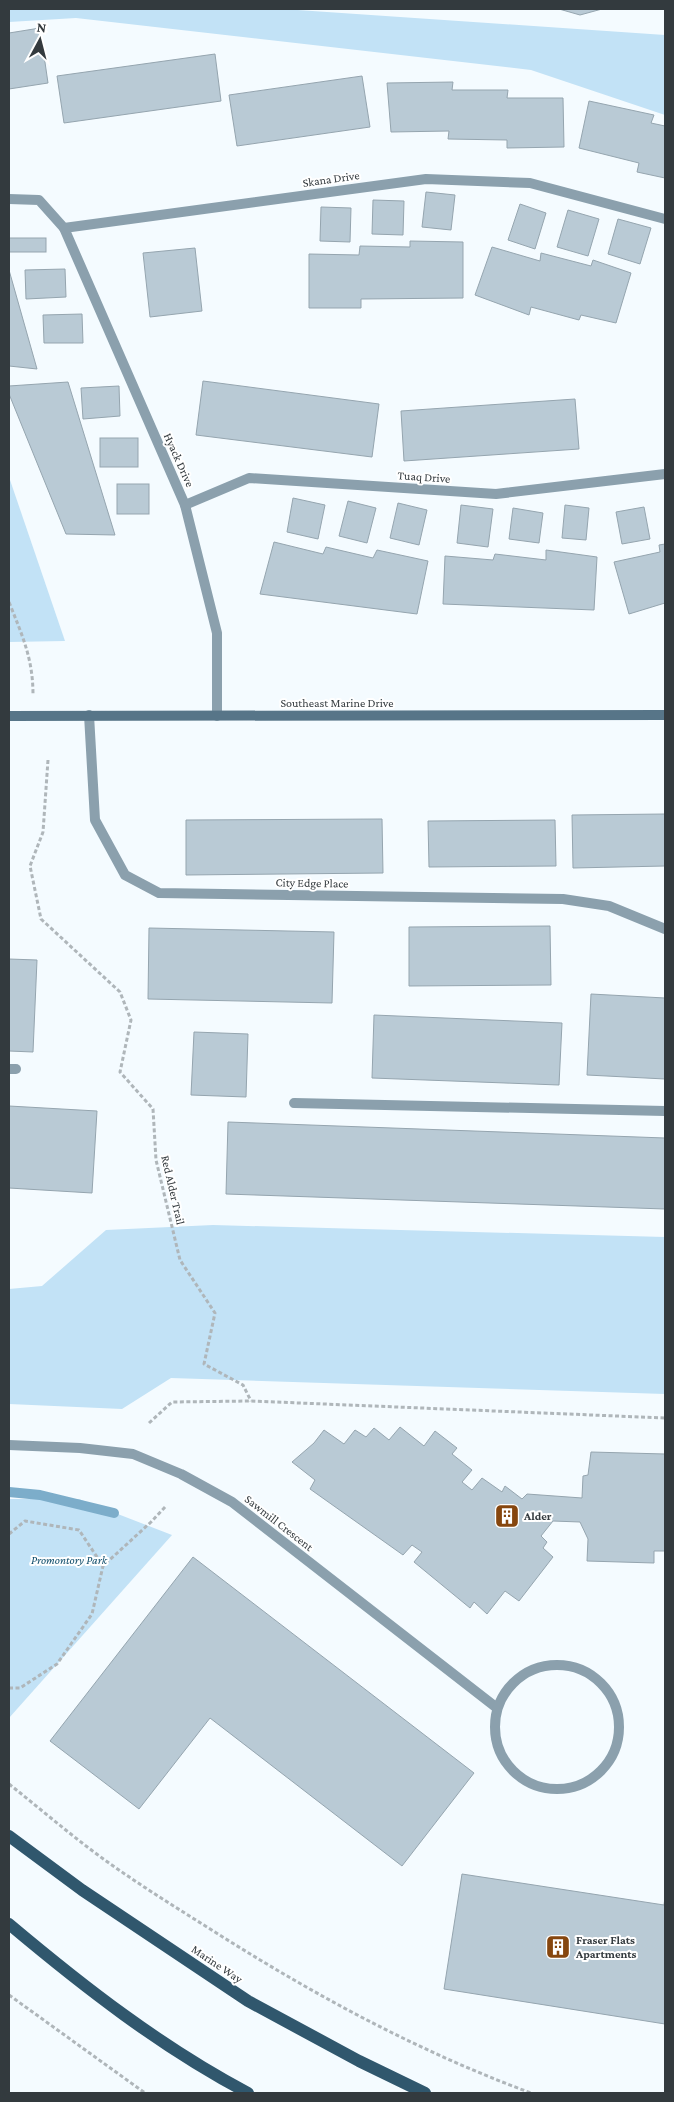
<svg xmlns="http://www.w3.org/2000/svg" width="674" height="2102" viewBox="0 0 674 2102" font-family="'Crimson Pro',serif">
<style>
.green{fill:#c2e2f6}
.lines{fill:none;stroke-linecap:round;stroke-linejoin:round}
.stream{stroke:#7cadca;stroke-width:10}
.building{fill:#b9cad5;stroke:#95a5af}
.path{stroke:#afb6ba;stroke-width:3;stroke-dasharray:4 2.5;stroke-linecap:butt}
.lane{stroke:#8ba0ad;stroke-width:10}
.street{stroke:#8ba0ad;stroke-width:10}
.secondary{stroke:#577588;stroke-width:10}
.primary{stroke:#30576d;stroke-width:12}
.labels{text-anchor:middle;stroke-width:4;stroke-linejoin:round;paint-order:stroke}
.street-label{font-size:12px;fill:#333a3e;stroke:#fff}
.poi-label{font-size:12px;font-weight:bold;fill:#333a3e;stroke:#fff;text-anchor:start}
.park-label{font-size:12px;font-style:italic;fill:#0f4d6b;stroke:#fff}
</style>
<rect width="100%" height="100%" fill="#f4fbff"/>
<!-- green -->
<g class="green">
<polygon points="9,9 283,9 665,35 665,115 531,70 76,18 9,22"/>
<polygon points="9,477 65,641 9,642"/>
<polygon points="213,1225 665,1237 665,1394 171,1378 122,1409 9,1404 9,1289 42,1286 106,1230"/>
<polygon points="9,1499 79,1499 172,1535 9,1718"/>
</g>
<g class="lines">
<!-- stream -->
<polyline class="stream" points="9,1492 40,1495 114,1513"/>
</g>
<!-- building -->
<g class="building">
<polygon points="559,9 602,9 580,15"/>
<polygon points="40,28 48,83 9,89 9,33"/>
<polygon points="215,54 221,101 64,123 57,76"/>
<polygon points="362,76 370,127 237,146 229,95"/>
<polygon points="453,82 452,90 508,90 507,98 563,98 564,147 507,148 507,140 448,139 449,131 391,132 387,83"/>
<polygon points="589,101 654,115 651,123 665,126 665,178 637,172 639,163 579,148"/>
<polygon points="426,192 455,195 451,230 422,227"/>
<polygon points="373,200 404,201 403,235 372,234"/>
<polygon points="520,204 546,213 535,249 508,240"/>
<polygon points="321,207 351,208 350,242 320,241"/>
<polygon points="568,210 599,219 588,256 557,247"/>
<polygon points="618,219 651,228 640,264 608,254"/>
<rect x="9" y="238" width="37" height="14"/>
<polygon points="410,241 463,242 463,298 361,299 361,308 309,308 309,254 359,255 360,246 410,247"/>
<polygon points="492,247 540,261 541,253 591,266 593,260 631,273 616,323 581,315 579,320 531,307 529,315 475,295"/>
<polygon points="195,248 202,311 150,317 143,253"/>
<polygon points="65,269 66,297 26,299 25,270"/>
<polygon points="9,270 37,369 9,366"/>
<polygon points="82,314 83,343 44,343 43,315"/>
<polygon points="203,381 379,404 372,457 196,435"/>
<polygon points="68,382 115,535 66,534 9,394 9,386"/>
<polygon points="119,386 120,416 83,419 81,388"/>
<polygon points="575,399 579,449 404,461 401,411"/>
<rect x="100" y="438" width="38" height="29"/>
<rect x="117" y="484" width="32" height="30"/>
<polygon points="293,498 325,505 318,539 287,532"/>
<polygon points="348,501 376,508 367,543 339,536"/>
<polygon points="398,503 427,510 419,545 390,538"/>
<polygon points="461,505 493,509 488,547 457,543"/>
<polygon points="565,505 589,508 586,540 562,538"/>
<polygon points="644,507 650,539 622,544 616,512"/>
<polygon points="513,508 543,513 539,543 509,539"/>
<polygon points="274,542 323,554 326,547 373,558 377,550 428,561 417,614 260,594"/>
<polygon points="665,544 665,603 629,614 614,562 660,552 659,545"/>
<polygon points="546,550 597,557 594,610 443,604 445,556 493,560 495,554 546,560"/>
<polygon points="665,814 665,866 573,868 572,815"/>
<polygon points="382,819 383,873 186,875 186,820"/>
<polygon points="555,820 556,866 429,867 428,821"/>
<polygon points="550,926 551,985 409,986 409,927"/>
<polygon points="149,928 334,932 332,1003 148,999"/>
<polygon points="9,959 37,960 33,1052 9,1051"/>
<polygon points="591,994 665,998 665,1079 587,1075"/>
<polygon points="374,1015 562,1023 559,1085 372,1078"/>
<polygon points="194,1032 248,1034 246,1097 191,1095"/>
<polygon points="9,1106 97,1111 92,1193 9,1188"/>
<polygon points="228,1122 665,1138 665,1209 226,1194"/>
<polygon points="400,1427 424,1446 435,1431 457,1448 452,1454 472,1470 462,1482 472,1490 482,1478 502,1492 505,1486 522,1499 527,1494 582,1498 583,1476 588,1475 591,1452 665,1454 665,1551 654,1551 654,1563 587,1561 588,1539 580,1522 553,1521 541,1536 547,1542 543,1548 553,1557 519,1601 505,1591 487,1614 474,1602 470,1608 414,1562 422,1552 412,1545 403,1555 310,1489 315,1480 292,1462 314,1443 324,1430 344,1444 355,1430 366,1437 374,1428 389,1440"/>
<polygon points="193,1557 474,1773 402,1866 210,1718 139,1809 50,1741"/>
<polygon points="462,1874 664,1905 665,1897 665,2024 444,1989"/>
</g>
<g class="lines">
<!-- path -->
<g class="path">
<path d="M9 602C22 635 33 658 33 695"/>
<polyline points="48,760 43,832 30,866 41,919 120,992 131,1020 120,1072 153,1109 156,1160 180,1260 215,1313 204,1364 243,1385 251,1401"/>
<polyline points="149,1423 172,1402 251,1401 665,1418"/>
<polyline points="9,1534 25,1521 79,1530 103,1566"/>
<polyline points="9,1688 20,1688 57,1664 92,1614 103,1566 151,1522 166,1506"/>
<path d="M9 1784C38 1807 67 1832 98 1855 136 1883 177 1908 218 1934 318 1997 420 2052 531 2093"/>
<polyline points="9,1995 145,2093"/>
</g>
<!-- lane -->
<g class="lane">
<polyline points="9,199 39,200 64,228 426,179 530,183 665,219"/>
<polyline points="64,228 185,505 217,633 217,716"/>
<polyline points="185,505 249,478 496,494 665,474"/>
</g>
<!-- street -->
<g class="street">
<polyline points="89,715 95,820 125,875 159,893 563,899 609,906 665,929"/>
<polyline points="9,1069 16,1069"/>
<polyline points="294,1103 665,1111"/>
<polyline points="9,1445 80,1448 133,1454 181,1474 232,1502 497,1708"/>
<circle cx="557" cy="1727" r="62"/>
</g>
<!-- secondary -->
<polyline class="secondary" points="9,716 665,715"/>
<!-- primary -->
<g class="primary">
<polyline points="9,1836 82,1890 248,2001 359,2061 425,2093"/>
<path d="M9 1924C84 1987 161 2047 248 2093"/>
</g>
</g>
<!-- icons -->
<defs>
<symbol id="building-square" viewBox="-11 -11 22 22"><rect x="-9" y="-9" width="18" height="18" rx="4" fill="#86460e" stroke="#fff"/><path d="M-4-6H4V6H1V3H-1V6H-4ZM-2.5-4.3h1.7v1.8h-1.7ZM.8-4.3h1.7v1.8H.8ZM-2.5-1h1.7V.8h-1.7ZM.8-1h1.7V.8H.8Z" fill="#fff"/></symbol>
</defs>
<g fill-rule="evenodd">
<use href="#building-square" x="493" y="1502" width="28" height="28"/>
<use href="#building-square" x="544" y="1933" width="28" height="28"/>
</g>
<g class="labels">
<!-- street labels -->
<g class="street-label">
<text transform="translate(331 179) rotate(-8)" y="4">Skana Drive</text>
<text transform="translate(179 460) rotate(66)" y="4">Hyack Drive</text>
<text transform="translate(424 477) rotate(4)" y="4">Tuaq Drive</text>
<text x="337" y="707">Southeast Marine Drive</text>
<text transform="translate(312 883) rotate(1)" y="4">City Edge Place</text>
<text transform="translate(173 1190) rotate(77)" y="4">Red Alder Trail</text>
<text transform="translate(279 1523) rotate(38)" y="4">Sawmill Crescent</text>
<text transform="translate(217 1964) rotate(34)" y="4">Marine Way</text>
</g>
<!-- poi labels -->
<g class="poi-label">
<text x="524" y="1520">Alder</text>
<text x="576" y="1944">Fraser Flats<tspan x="576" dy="14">Apartments</tspan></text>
</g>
<!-- park labels -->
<g class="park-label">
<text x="69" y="1564">Promontory Park</text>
</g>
</g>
<!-- border -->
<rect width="674" height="2102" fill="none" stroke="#333a3e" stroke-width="20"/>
<!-- north arrow -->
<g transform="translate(40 40) rotate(7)" stroke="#ffffff" stroke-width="4" paint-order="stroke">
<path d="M0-4L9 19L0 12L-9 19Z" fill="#333a3e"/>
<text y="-8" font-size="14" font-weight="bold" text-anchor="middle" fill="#333a3e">N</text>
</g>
</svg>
